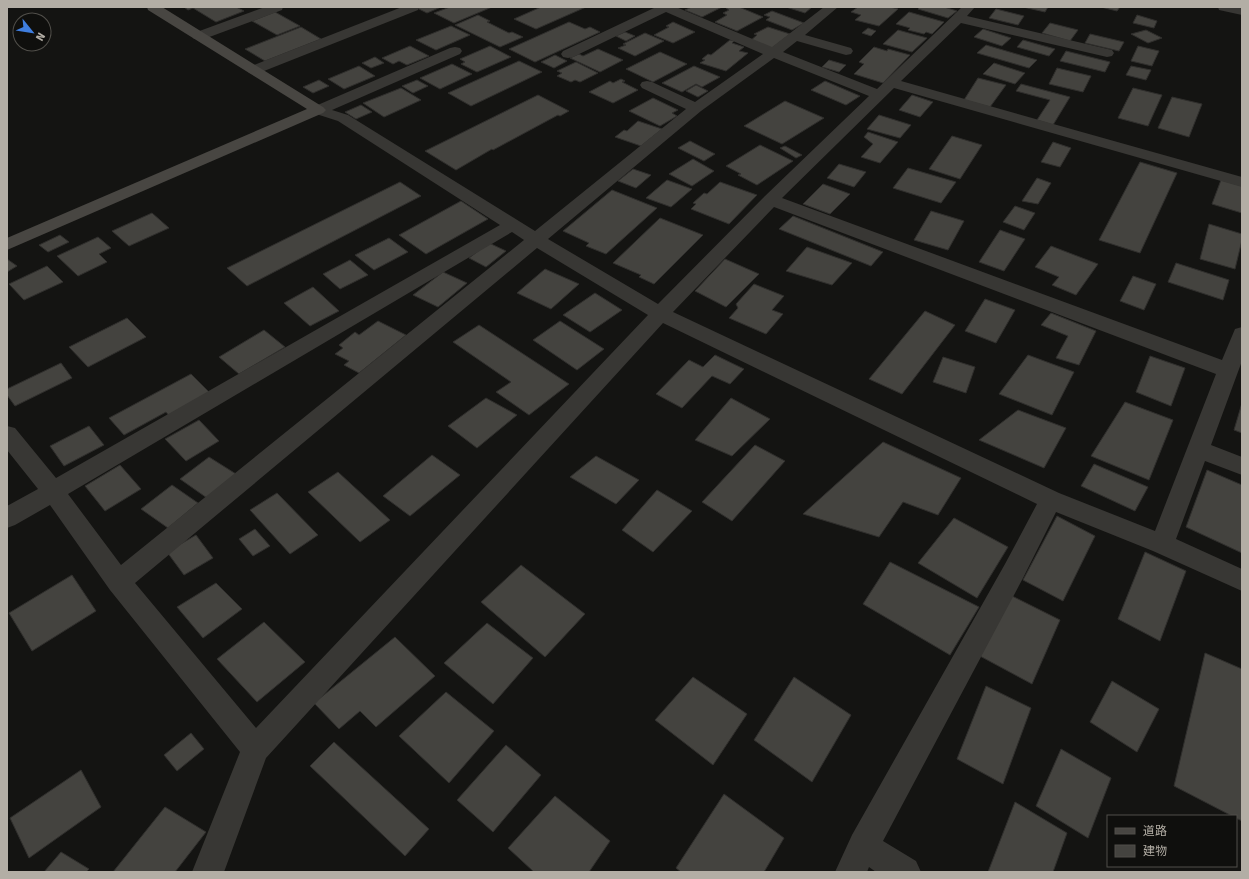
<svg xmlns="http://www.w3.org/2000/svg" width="1249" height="879" viewBox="0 0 1249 879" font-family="'Fira Sans','Noto Sans JP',sans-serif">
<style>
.building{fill:#44433f;stroke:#302f2d}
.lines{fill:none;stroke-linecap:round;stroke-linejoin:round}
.street{fill:#383734;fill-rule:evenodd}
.secondary{fill:#484642;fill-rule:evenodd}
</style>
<rect width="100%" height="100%" fill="#141412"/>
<!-- building -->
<g class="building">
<polygon points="184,7 236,7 244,11 216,22 193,8 188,10"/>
<polygon points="420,7 441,7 427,13 417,8"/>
<polygon points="450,7 492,7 454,23 434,13"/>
<polygon points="541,7 586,7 536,29 514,19"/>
<polygon points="692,7 722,7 702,17 685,10"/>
<polygon points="728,7 739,7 763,17 737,31 715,22 727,15 723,13 729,10 726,8"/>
<polygon points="786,7 812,7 805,13"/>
<polygon points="858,7 890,7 898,9 879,26 855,20 861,15 851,12"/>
<polygon points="920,7 944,7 957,11 948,18 918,9"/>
<polygon points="1023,7 1048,7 1045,12"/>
<polygon points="1101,7 1120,7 1117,11"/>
<polygon points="996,9 1024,16 1018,25 989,18"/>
<polygon points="772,11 804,23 792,30 766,20 770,17 764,15"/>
<polygon points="275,12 300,26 277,35 252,21"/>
<polygon points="909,12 944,22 932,34 926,32 924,34 908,30 910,28 896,24"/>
<polygon points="478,15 490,21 487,22 509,33 512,32 523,37 500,47 455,25"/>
<polygon points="1137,15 1157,21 1154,28 1133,23"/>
<polygon points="569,22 585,29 590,27 600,32 535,62 509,49"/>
<polygon points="673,22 695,32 673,43 654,35 669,27 666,26"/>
<polygon points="1050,23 1078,30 1070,41 1042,33"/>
<polygon points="451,26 470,35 436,50 416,40"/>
<polygon points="301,27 321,39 265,61 245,49"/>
<polygon points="768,27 790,34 772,48 750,41 757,35 754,34"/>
<polygon points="868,28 876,31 871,36 862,33"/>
<polygon points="983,29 1011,38 1002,46 974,37"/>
<polygon points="898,30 927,38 912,52 883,44"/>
<polygon points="1146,30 1162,38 1148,43 1131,34"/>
<polygon points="625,32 635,36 626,41 616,36"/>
<polygon points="645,33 664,41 635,56 618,48 626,45 623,44"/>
<polygon points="1090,34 1124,42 1119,51 1085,43"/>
<polygon points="730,40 734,41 732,43 744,47 739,51 748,53 726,71 700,63 705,60 702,59 708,54 711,55"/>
<polygon points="1023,40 1055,49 1049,56 1017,47"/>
<polygon points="986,45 1037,60 1029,68 977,53"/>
<polygon points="410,46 429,56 407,65 399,61 393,64 382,58"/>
<polygon points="490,46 511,57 477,72 461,64 465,62 460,59"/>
<polygon points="1138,46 1159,51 1152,66 1131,61"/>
<polygon points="874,47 887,51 888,49 910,55 883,83 854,74 864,64 859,62"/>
<polygon points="598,49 623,60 600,72 570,58 579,54 583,56"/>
<polygon points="1066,51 1110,62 1105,72 1060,61"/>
<polygon points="660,52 687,64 653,82 626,69"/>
<polygon points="555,55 567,61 554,68 541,62"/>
<polygon points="375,57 384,63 371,68 362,63"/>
<polygon points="829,60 846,65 839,72 822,67"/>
<polygon points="519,61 542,72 471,106 448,93"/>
<polygon points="576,62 598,73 580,82 575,80 571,82 557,76 562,73 557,71"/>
<polygon points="994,63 1025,73 1015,84 983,74"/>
<polygon points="452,64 472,74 440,89 420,78"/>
<polygon points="359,66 375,76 344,89 328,79"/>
<polygon points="694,66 720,77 702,87 696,84 682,92 662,83"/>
<polygon points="1131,66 1151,70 1146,80 1126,75"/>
<polygon points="1057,68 1091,76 1083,92 1049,84"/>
<polygon points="978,78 1006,85 990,107 964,100"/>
<polygon points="621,79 625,81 622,82 638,90 613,103 589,92 610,81 613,83"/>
<polygon points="319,80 329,86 313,93 303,87"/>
<polygon points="417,80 428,86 413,93 402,86"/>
<polygon points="825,81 860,96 846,105 811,90"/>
<polygon points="1021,84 1070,97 1053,125 1037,120 1050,100 1016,91"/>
<polygon points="696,85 708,91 698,97 686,91"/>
<polygon points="401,88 421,100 384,117 363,103"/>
<polygon points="1133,88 1162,95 1148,126 1118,118"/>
<polygon points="538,95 569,111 560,116 558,115 493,150 492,149 456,170 425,151"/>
<polygon points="912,95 933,102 920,117 899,110"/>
<polygon points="1172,97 1202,104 1189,137 1158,128"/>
<polygon points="653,98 678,110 672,113 677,116 660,126 629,111"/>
<polygon points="785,101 824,118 782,144 744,126"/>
<polygon points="361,105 372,112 356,119 345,112"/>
<polygon points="879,115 911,125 900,138 867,129"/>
<polygon points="638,121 662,129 641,146 615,137 624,130 627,131"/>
<polygon points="868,132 898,142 880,163 861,157 873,144 864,137"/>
<polygon points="952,136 982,145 960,179 929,169"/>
<polygon points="690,141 715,154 704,161 678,148"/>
<polygon points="1053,142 1071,148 1060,167 1041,162"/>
<polygon points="760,145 793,161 757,185 738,175 741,174 726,166"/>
<polygon points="785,146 802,155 796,158 780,148"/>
<polygon points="693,159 714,171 692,186 669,174"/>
<polygon points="1140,162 1177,173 1140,253 1099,240"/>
<polygon points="839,164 866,172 854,187 827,178"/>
<polygon points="908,168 956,182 941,203 893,188"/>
<polygon points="633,169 651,175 636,188 618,181"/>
<polygon points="1037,178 1051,183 1038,204 1022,201"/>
<polygon points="667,180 692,189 671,207 646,198"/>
<polygon points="1221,180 1242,186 1242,213 1212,204"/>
<polygon points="400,182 421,196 247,286 227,268"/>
<polygon points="720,182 757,195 729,224 691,209 696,204 693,203 704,193 707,194"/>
<polygon points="823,184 850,194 830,214 803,204"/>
<polygon points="612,190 657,208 606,254 586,246 589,243 563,231"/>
<polygon points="461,201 488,219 426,254 399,235"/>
<polygon points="1015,206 1035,213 1024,230 1003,222"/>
<polygon points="931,211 964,221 948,250 914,240"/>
<polygon points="152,213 169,228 129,246 112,231"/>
<polygon points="793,216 883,252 871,266 779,229"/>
<polygon points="660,218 703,235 654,284 639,277 641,275 613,263"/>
<polygon points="1209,224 1242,234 1242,240 1235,269 1200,259"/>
<polygon points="1000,230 1025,239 1004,271 979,262"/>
<polygon points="60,235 69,242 48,252 39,245"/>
<polygon points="98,237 111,248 99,254 107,262 78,276 57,256"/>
<polygon points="389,238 408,252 374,270 355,255"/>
<polygon points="489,243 506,251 486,267 469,258"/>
<polygon points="1051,246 1098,264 1076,295 1052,285 1059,277 1035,267"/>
<polygon points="807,247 852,263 832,285 786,271"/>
<polygon points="7,259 17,266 7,272"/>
<polygon points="725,259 759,274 726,307 695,291"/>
<polygon points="350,260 368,275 340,289 323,274"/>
<polygon points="1176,263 1229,280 1223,300 1168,282"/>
<polygon points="47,266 63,282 24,300 9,284"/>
<polygon points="545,269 579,284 551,309 517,293"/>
<polygon points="443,272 467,283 438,307 413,295"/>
<polygon points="1133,276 1156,284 1144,310 1120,301"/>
<polygon points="754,284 784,296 772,310 783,314 766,334 729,318 738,308 736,304"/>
<polygon points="313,287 339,311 310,326 284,303"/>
<polygon points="595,293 622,310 590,332 563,315"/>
<polygon points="985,299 1015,310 996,343 965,331"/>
<polygon points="925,311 955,325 902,394 869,379"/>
<polygon points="1051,313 1096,331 1079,365 1056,358 1068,336 1041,325"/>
<polygon points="127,318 146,337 88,367 69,347"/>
<polygon points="378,321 406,335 359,373 344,365 349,361 335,354 343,348 339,345 355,332 359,335"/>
<polygon points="560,321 604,349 577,370 533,340"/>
<polygon points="479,325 569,384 529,415 496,392 511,382 453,342"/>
<polygon points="264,330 285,347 239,374 219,357"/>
<polygon points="715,355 744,369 730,384 712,376 682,408 656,394 689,360 703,367"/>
<polygon points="1028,355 1074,372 1052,415 999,394"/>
<polygon points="1150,356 1185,368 1171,406 1136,392"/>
<polygon points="943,357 975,367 966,393 933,382"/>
<polygon points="61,363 72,378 15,406 7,395 7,389"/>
<polygon points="191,374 211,394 170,417 166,412 124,435 109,418"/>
<polygon points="486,398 517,415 477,448 448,426"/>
<polygon points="731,398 770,419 732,456 695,440"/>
<polygon points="1125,402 1173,420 1149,480 1091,456"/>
<polygon points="1242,403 1242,433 1234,430"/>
<polygon points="1018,410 1066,428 1044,468 979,440"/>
<polygon points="199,420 219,441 186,461 165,439"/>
<polygon points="89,426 104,445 64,466 50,446"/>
<polygon points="883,442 961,478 938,515 903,502 879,537 803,514"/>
<polygon points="755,445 785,461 732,521 702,502"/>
<polygon points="432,455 460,475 410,516 383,496"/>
<polygon points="596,456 639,480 616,504 570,477"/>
<polygon points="209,457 236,474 207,498 180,479"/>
<polygon points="1094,464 1148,487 1135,511 1081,486"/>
<polygon points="120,465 141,489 105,511 85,486"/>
<polygon points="1207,470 1242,485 1242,553 1186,527"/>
<polygon points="338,472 390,520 360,542 308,492"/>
<polygon points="172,485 198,503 168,528 141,509"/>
<polygon points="657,490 692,511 653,552 622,530"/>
<polygon points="277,493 318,535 290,554 250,510"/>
<polygon points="1057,516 1095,536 1063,601 1023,580"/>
<polygon points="954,518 1008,547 977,598 918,563"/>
<polygon points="255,529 270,546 253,556 239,539"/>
<polygon points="196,535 213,558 184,575 167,552"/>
<polygon points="1145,552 1186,571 1160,641 1118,619"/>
<polygon points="890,562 979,607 950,655 863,604"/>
<polygon points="521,565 585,614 545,657 481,602"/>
<polygon points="72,575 96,611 32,651 9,613"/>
<polygon points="216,583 242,609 203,638 177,607"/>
<polygon points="1008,594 1060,620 1032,684 978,655"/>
<polygon points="264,622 305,662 257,702 217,659"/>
<polygon points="487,623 533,658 493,704 444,663"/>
<polygon points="395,637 435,676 376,727 360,711 339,729 314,703"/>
<polygon points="1205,653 1242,669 1242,821 1236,818 1236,816 1232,816 1174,786"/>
<polygon points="693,677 747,714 713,765 655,720"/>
<polygon points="794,677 851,715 812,782 754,740"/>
<polygon points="1112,681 1159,709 1137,752 1090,722"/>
<polygon points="986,686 1031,708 1003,784 957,759"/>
<polygon points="446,692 494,731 449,783 399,736"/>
<polygon points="191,733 204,749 177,771 164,755"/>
<polygon points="334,742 429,829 405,856 310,766"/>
<polygon points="506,745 541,775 493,832 457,800"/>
<polygon points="1061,749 1111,778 1088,838 1036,806"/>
<polygon points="81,770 101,807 29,858 10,818"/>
<polygon points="724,794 784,838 764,872 681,872 676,868"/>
<polygon points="555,796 610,841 589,872 534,872 508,848"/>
<polygon points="1015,802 1067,833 1053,872 988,872"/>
<polygon points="165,807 206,832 175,872 113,872"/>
<polygon points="61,852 89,869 86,872 44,872"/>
</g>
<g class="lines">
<!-- street -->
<g class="street">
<polygon points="265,7 283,7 282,10 204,39 194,39 192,36 194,33"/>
<polygon points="402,7 419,7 418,10 259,73 254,74 249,73 247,70 249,67"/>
<path d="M656 7H676L772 47 824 7H838L805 35 851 48 853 51 851 54 846 55 797 41 783 52 877 89 962 7H975L967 16 1112 50 1114 53 1112 56 1107 57 961 23 901 81 1242 177V187L894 88 782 198 1222 360 1235 329 1242 327V361L1211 445 1242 457V475L1205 461 1176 539 1242 569V591L1153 551 1056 512 1023 578 883 841 916 861 921 872H876L869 867 867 872H835L852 835 1005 564 1037 504 663 323 266 758 224 872H192L240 752 110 590 50 505 15 525 7 528V506L38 489 7 450V426L15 428 56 478 500 225 338 121 313 113 310 110 313 107 450 48 455 47 460 48 462 51 460 54 332 110 348 115 535 231 686 109 642 88 640 85 642 82 647 81 652 82 695 102 763 54 666 12 573 57 568 58 563 57 561 54 563 51ZM774 58 869 96 765 196 658 304 548 239 701 111ZM774 207 1216 374 1155 531 1059 493 673 312ZM512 232 524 240 121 565 68 494ZM537 248 648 315 256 728 135 583Z"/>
<polygon points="1218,7 1242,7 1242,15 1219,10"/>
</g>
<!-- secondary -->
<polygon class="secondary" points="147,7 162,7 323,107 326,110 323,113 7,250 7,238 307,109 148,10"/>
</g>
<!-- border -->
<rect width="1249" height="879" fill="none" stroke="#b3aea5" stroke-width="16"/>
<!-- legend -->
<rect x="1107" y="815" width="130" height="52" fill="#0f0f0d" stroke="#514f4a"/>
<rect x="1115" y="828" width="20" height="6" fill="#484642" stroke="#514f4a"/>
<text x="1143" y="835" font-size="12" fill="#b3aea5">道路</text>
<rect x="1115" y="845" width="20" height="12" fill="#44433f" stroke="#514f4a"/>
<text x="1143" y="855" font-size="12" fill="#b3aea5">建物</text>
<!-- north arrow -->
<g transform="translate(32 32) rotate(120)"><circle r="19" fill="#0f0f0d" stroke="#514f4a"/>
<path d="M0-3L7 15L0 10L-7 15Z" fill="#3f7edf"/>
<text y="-6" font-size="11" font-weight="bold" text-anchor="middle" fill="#b3aea5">N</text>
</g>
</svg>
